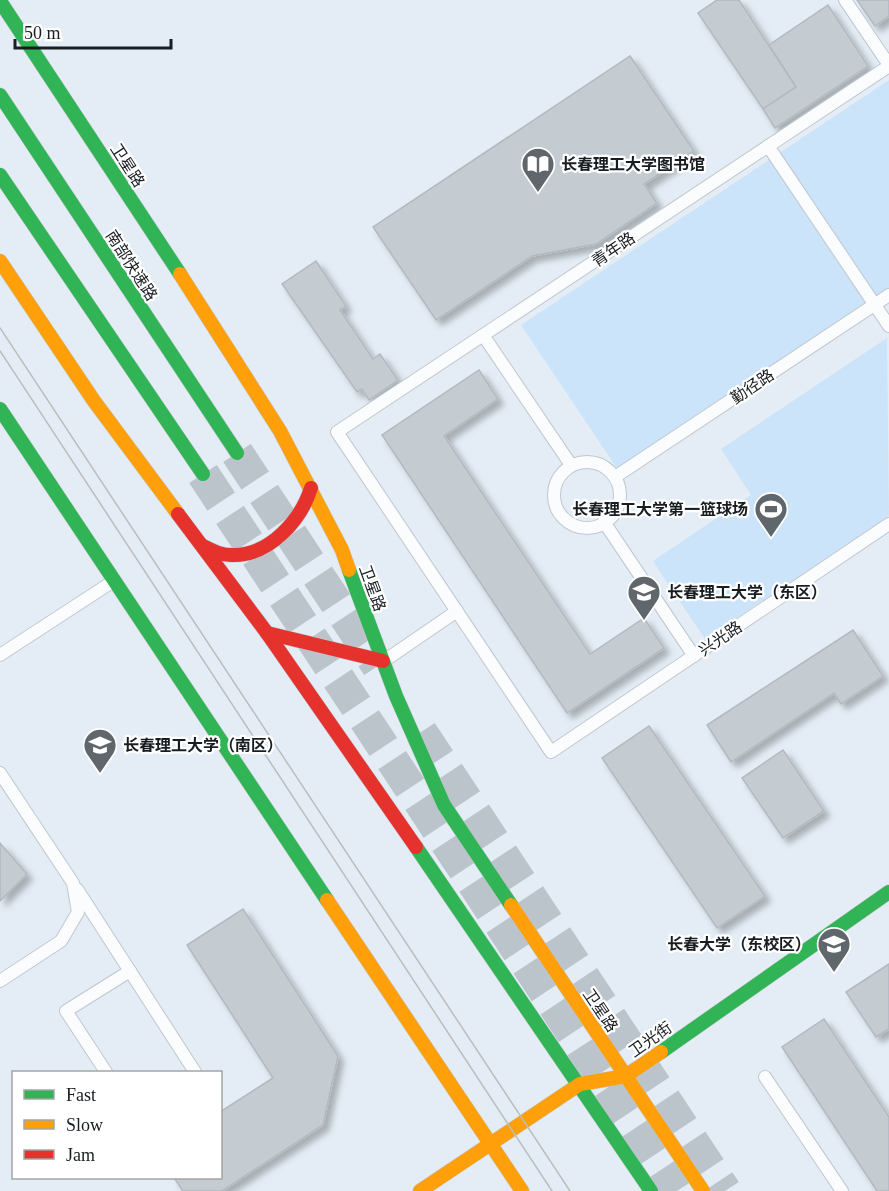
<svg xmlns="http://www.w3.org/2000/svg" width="889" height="1191" viewBox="0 0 889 1191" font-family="'Times New Roman','Noto Sans SC',serif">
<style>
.green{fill:#cbe4f9}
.building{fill:#c4cbd1;stroke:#b2b9c0;stroke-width:1.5;filter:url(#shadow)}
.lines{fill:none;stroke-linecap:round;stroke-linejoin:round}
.highway-tunnel{stroke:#bbc3cb;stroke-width:33;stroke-dasharray:33 16;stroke-linecap:butt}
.lane-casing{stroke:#c0c7cd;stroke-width:14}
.fast-casing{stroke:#c0c7cd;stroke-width:15}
.slow-casing{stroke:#c0c7cd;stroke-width:15}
.jam-casing{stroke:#c0c7cd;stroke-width:15}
.lane{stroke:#fbfcfe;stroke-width:12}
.fast{stroke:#30b455;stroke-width:14}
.slow{stroke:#ff9f0a;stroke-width:14}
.jam{stroke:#e5322d;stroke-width:14}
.tram{stroke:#babdbf;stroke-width:1.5}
.labels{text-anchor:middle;stroke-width:4.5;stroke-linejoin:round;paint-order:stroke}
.poi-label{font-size:16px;font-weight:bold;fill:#181d22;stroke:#fff;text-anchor:start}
.street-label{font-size:16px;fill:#181d22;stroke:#fff}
</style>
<defs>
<filter id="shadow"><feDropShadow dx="5.5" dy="5.5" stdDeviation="3" flood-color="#0004"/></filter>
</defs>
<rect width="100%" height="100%" fill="#e4edf5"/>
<!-- green -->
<g class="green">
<polygon points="889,80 889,289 618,470 521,325"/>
<polygon points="887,338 889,516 705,639 653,561 751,495 721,449"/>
</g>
<!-- building -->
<g class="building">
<polygon points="717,0 739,0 796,87 763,109 698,13"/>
<polygon points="857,0 889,0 889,16 875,26"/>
<polygon points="828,5 868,66 775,128 763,109 796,87 769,45"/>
<polygon points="630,56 694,151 644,184 657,203 596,244 532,256 436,320 373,227"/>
<polygon points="316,261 346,306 340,310 373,359 380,354 398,380 369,400 362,389 357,392 282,284"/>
<polygon points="479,370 498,399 444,436 590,654 644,618 664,648 567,713 382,435"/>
<polygon points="853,630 883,676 841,704 834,693 731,762 707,725"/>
<polygon points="649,726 765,896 717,928 602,758"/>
<polygon points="783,750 824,811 783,838 742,778"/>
<polygon points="0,843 27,874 0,901"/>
<polygon points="243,909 338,1056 323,1125 222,1191 183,1191 174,1178 220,1178 220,1112 273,1078 187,945"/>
<polygon points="889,964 889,1029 876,1037 846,992"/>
<polygon points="824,1019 889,1117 889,1191 877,1191 782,1047"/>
</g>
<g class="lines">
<!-- highway-tunnel -->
<g class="highway-tunnel">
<polyline points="237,453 378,666"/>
<polyline points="203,474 677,1191"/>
<polyline points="421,732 725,1191"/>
</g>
<defs>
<g id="lane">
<polyline points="845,0 889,65"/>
<polyline points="889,66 337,432 551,752 889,524"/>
<polyline points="768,146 889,326"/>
<polyline points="483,335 571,465"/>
<circle cx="587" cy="495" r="33"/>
<polyline points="615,477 889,295"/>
<polyline points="604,522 694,656"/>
<polyline points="0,655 112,582"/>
<polyline points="384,661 457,611"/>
<polyline points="0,773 73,883 78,912 61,941 0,981"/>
<polyline points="77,889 195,1072"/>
<polyline points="106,1072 66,1011 130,971"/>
<polyline points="765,1077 842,1191"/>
</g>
<g id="fast">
<polyline points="0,1 180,274"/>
<polyline points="0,95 237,453"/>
<polyline points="0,175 203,474"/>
<polyline points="0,409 327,900"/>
<polyline points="349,570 396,696 444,805 511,905"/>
<polyline points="416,847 651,1191"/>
<polyline points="661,1052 889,892"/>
</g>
<g id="slow">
<polyline points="0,261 94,401 178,514"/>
<polyline points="180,274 280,431 342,550 349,570"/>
<polyline points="327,900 522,1191"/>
<polyline points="511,905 703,1191"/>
<polyline points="420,1191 580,1084 626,1076 661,1052"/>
</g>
<g id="jam">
<polyline points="178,514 267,633 416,847"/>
<path d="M203 546C213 551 223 556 234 555 270 555 301 520 311 488"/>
<polyline points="267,633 383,661"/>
</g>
</defs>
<!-- lane casing -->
<use href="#lane" class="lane-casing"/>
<!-- fast casing -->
<use href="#fast" class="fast-casing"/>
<!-- slow casing -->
<use href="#slow" class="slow-casing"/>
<!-- jam casing -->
<use href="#jam" class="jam-casing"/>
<!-- lane -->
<use href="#lane" class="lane"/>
<!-- fast -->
<use href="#fast" class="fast"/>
<!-- slow -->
<use href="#slow" class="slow"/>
<!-- jam -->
<use href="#jam" class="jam"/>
<!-- tram -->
<g class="tram">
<polyline points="0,328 570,1191"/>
<polyline points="0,351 552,1191"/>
</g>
</g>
<!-- icons -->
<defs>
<symbol id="library-pin" viewBox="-11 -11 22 30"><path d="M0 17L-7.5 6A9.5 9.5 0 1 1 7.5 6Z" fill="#5f666c" stroke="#fff"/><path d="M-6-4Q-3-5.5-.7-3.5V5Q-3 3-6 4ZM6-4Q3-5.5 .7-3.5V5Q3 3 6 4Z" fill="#fff"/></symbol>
<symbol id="stadium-pin" viewBox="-11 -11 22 30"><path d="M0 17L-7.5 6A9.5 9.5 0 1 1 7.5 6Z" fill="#5f666c" stroke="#fff"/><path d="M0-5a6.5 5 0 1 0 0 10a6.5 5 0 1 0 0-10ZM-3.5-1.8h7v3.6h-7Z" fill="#fff"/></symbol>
<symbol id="university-pin" viewBox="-11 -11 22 30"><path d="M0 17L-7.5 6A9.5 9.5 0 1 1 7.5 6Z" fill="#5f666c" stroke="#fff"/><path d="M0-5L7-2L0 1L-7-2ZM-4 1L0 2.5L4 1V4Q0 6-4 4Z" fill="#fff"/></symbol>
</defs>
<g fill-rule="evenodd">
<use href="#library-pin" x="519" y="145" width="38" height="52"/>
<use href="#stadium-pin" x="752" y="490" width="38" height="52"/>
<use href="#university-pin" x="625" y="573" width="38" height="52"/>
<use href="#university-pin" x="81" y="726" width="38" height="52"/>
<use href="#university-pin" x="815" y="925" width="38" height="52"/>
</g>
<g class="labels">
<!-- poi labels -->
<g class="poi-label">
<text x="561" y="170">长春理工大学图书馆</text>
<text x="748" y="515" text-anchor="end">长春理工大学第一篮球场</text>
<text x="667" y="598">长春理工大学（东区）</text>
<text x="123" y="751">长春理工大学（南区）</text>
<text x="811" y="950" text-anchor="end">长春大学（东校区）</text>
</g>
<!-- street labels -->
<g class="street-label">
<text transform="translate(128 165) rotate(57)" y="6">卫星路</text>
<text transform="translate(613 249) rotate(-34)" y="6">青年路</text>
<text transform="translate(132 265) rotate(57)" y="6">南部快速路</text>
<text transform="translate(752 386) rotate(-34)" y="6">勤径路</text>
<text transform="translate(373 588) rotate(70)" y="6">卫星路</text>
<text transform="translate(720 638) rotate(-34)" y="6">兴光路</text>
<text transform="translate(601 1010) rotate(56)" y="6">卫星路</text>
<text transform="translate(650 1039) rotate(-35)" y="6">卫光街</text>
</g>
</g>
<!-- legend -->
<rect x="12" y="1071" width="210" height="108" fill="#ffffff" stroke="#a3a5a7" stroke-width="1.5"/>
<rect x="24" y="1090" width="30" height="9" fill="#30b455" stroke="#a3a5a7" stroke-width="1.5"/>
<text x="66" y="1101" font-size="18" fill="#181d22">Fast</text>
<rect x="24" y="1120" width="30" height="9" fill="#ff9f0a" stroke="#a3a5a7" stroke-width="1.5"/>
<text x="66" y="1131" font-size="18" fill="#181d22">Slow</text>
<rect x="24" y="1150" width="30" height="9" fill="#e5322d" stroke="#a3a5a7" stroke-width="1.5"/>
<text x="66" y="1161" font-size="18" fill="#181d22">Jam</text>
<!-- scale -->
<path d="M15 39v9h156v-9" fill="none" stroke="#181d22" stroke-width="3"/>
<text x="24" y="39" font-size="18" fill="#181d22" stroke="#ffffff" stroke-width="4.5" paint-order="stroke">50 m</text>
</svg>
